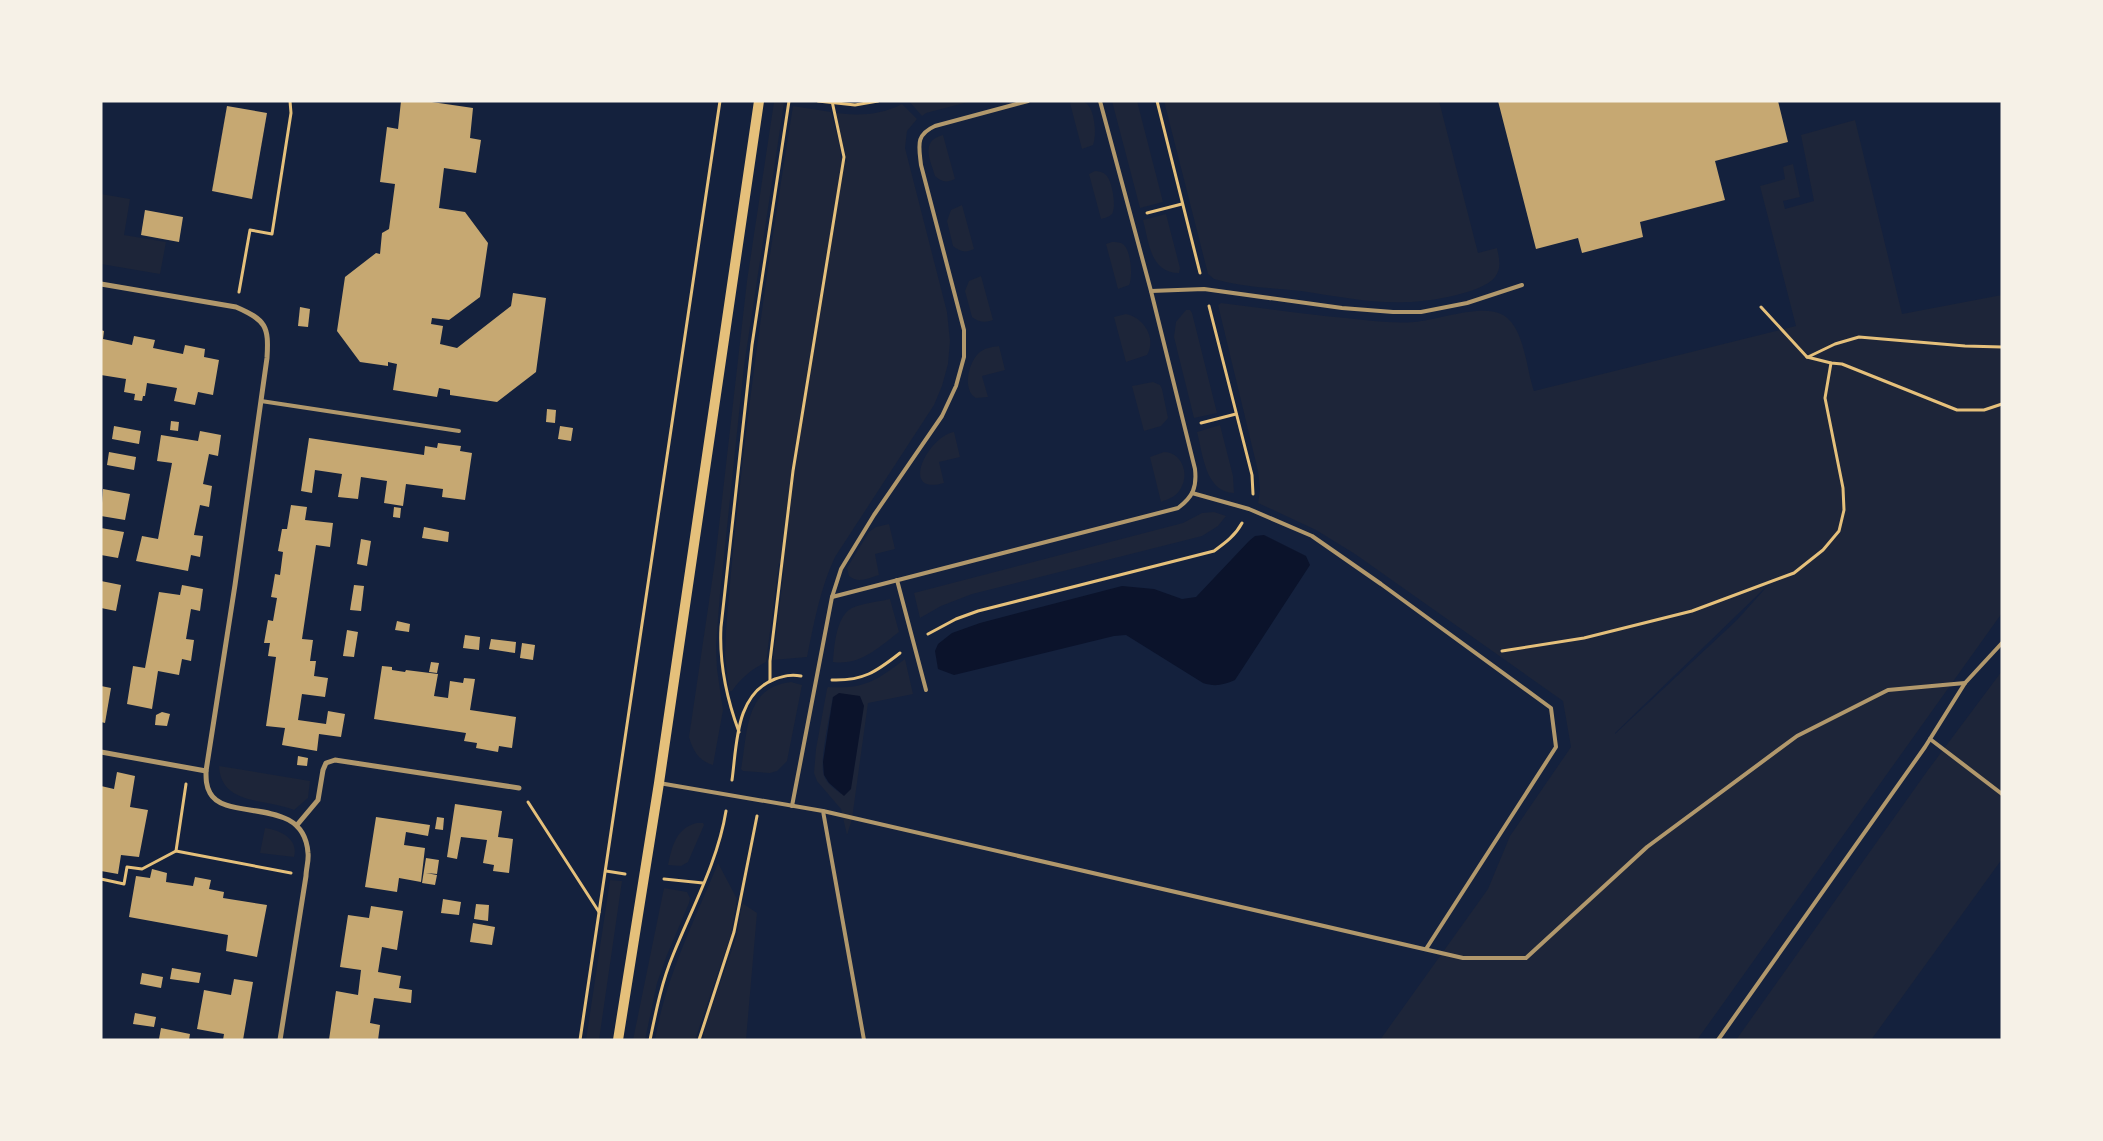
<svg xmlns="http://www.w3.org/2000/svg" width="2103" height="1141" viewBox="0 0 2103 1141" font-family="'Roboto Serif',serif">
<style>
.green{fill:#1d2539;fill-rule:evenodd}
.water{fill:#0b132b}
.building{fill:#c6a872}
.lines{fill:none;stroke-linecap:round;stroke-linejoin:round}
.path{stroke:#e5c07b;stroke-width:3}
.service{stroke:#b1986c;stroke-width:4}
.minor{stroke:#b1986c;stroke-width:5}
.secondary{stroke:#e5c07b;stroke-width:10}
</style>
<rect width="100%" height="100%" fill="#14213d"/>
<!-- green -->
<g class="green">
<polygon points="909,101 972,101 926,113 922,116"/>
<path d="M1075 101C1080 101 1084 101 1087 104 1095 111 1097 136 1093 145L1082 149 1070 103Z"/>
<polygon points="1112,101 1137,101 1163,202 1140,208"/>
<path d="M1164 101H1439L1478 253 1497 248C1499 258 1502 268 1495 277 1483 293 1428 302 1408 302 1374 304 1335 296 1301 291 1272 288 1241 287 1214 279L1208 274Z"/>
<path d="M774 102 784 103 744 366 720 594 716 645 717 669 723 710 713 765C699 761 693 751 689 737L715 561 747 281Z"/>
<path d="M902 104 917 119 907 131 905 148 947 312 950 341 948 364 942 386 934 405 835 557C820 589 814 623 807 657L773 660 784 569 779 563 766 662C752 669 741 678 732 691H729L725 654 726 630C740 455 765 280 793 106L831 112 839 142 841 157 847 163 836 113C859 116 881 115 902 104Z"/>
<path d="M1855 120 1902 314 2002 295V613L1697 1040H1380L1488 889 1510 836 1571 747 1563 701 1355 554 1316 530 1258 503 1260 490 1258 471 1218 305 1221 303C1263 308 1304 314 1346 318 1368 320 1391 324 1414 322 1439 320 1482 303 1503 315 1525 328 1526 369 1534 391L1796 326 1760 186 1785 179 1783 167 1793 164 1800 197 1783 201 1785 209 1814 201 1801 135ZM1772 581 1737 620 1615 734V733Z"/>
<path d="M943 135 955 179C947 183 941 182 935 176 930 159 920 141 943 135Z"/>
<path d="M1095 171C1099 171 1103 172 1106 175 1112 180 1117 208 1112 214 1109 217 1105 218 1101 219L1089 174Z"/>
<polygon points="101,194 130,199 124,235 166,242 160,274 101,264"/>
<path d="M962 205 974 249C966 253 960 252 953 246L947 221 951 210Z"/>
<path d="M1166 214 1180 268 1179 273C1150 273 1149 242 1143 220Z"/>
<path d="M1112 242C1116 242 1121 242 1124 245 1131 252 1133 277 1129 285L1118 289 1106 244Z"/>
<path d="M981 276 993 320C985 323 978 322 972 317L965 291 969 281Z"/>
<polygon points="1186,310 1190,310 1192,313 1217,413 1194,418 1174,337 1176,322"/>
<path d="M1126 314C1143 317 1157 338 1147 355L1126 362 1114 317Z"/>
<path d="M999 346 1005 370 982 376 988 397 976 398C962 390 968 362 980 352 985 348 992 347 999 346Z"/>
<polygon points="1153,382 1160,385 1162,389 1168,418 1161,426 1144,431 1132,386"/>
<path d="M1220 425 1233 476 1234 493C1205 492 1203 454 1197 432Z"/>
<path d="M954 432 960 457 939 462 944 483C899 496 927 437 954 432Z"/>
<path d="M1164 452C1181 452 1190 473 1181 488 1177 496 1169 499 1161 502L1150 457Z"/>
<polygon points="1214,512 1226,516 1218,526 1202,536 972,594 941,606 920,618 914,593 1183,523 1202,513"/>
<path d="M889 524 895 549 875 554 879 575C869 578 858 584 849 576L847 568 869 532 876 527Z"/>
<path d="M890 599 899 632C879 647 860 666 833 662 834 647 836 616 852 608 863 603 878 602 890 599Z"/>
<path d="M905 659 913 694 868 703 852 819 847 835 841 809 817 781 814 773 816 749 827 689 828 687C865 689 876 681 905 659ZM833 697 841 794C835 789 827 784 824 776 819 761 830 715 833 697Z"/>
<polygon points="2002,671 2002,859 1871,1040 1736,1040 1928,770"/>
<path d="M791 682 802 685 787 761 777 771 770 773 743 771 741 769C748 733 744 687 791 682Z"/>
<path d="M219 766 310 781 308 798 294 810C266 798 221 806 219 766Z"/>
<path d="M697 823H703L704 825 688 862 681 866 668 865C672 846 676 828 697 823Z"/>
<path d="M265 828C280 830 299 839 294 857L260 853Z"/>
<path d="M718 863 737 899 731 935 695 1040H655C666 976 694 922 718 863Z"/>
<polygon points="610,880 622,881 599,1040 586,1040"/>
<polygon points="664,888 687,892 690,898 689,903 667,955 657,983 645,1040 633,1040"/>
<polygon points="742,903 757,913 746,1040 703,1040 705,1026 737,935"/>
</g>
<!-- water -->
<g class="water">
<path d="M1264 535 1306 556 1310 565 1235 680C1223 685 1215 687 1203 683L1126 635 1114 636 954 675 938 669 935 651 938 644 952 633 980 623 1122 586 1154 589 1182 599 1196 597 1249 541 1255 536Z"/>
<polygon points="839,693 860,696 864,706 851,789 844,796 829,783 824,775 823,762 833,697"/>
</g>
<!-- building -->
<g class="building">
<polygon points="401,101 425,101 473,108 470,138 481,140 476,173 444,168 439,208 465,212 488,243 480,297 449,320 432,318 431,324 443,326 440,344 457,348 511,306 513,293 546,298 536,372 497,402 450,395 450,390 439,388 437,397 393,390 397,364 388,362 388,366 360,362 337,331 345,277 376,253 380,254 382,233 389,229 395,184 380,182 387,127 398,129"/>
<polygon points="1498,101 1778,101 1788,142 1715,161 1725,200 1640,222 1643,237 1582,253 1578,238 1536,249"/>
<polygon points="227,106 267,113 252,199 212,191"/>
<polygon points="145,210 183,217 179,242 141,235"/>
<polygon points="300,307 310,309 308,327 298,326"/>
<polygon points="101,330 104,331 103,339 132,345 134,336 155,340 153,348 183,354 185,345 205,349 204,357 219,360 213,395 198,392 195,405 174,401 177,388 147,383 145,396 143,396 142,401 134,400 135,394 124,392 126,379 101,375"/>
<polygon points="547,409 556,410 555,423 546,422"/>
<polygon points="171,421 179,422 178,431 170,430"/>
<polygon points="114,426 141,431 139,444 112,439"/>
<polygon points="560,426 573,428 571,441 558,439"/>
<polygon points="200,431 221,435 218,456 209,454 203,484 212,486 209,507 200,505 194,535 203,536 200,557 191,555 188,571 136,561 142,536 158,539 172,463 157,461 161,435 198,441"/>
<polygon points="309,438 424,455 425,446 437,448 438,443 461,446 460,451 472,453 465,500 442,497 443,489 406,484 403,506 384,503 387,481 361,477 358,499 338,497 342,474 315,470 312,493 301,491"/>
<polygon points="109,452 136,457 134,470 107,465"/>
<polygon points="103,489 130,494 125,520 101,516"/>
<polygon points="291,505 307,507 305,520 333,523 330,547 316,545 302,639 313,640 310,661 316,661 314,676 328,678 325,697 302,694 298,720 326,724 328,711 345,714 341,737 319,734 317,751 282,745 285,728 266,726 276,657 268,656 270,643 264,643 268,620 273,621 277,598 271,597 273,586 275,574 280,575 283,552 278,551 282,529 287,529"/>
<polygon points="394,507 401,508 400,518 393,517"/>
<polygon points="424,527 449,532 448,542 422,538"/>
<polygon points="101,528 124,532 118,558 101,555"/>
<polygon points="361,539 371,541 367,566 357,564"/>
<polygon points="101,581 121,585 116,611 101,608"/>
<polygon points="182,585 203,589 200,611 191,609 186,639 194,640 191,661 182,659 179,675 158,671 152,709 127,704 133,666 145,668 159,592 180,595"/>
<polygon points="354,585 364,586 361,611 350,610"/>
<polygon points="397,621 410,624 409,632 395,630"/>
<polygon points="347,630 358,632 354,657 343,656"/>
<polygon points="465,635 480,637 479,650 463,648"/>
<polygon points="491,639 516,642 515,653 489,649"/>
<polygon points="522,643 535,645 533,660 520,658"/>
<polygon points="431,662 439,663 437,673 429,672"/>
<polygon points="382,666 392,667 392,670 405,672 406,670 438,674 434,696 448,698 450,681 463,683 464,678 475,679 470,710 516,717 512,748 499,746 498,752 476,748 477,743 464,741 466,733 374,719"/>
<polygon points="101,686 111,688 105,723 101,722"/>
<polygon points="162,712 170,714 167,726 155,725 156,715"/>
<polygon points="298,756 308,758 307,766 297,765"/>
<polygon points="117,772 135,776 130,807 148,810 139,857 121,855 118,874 101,871 101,786 114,789"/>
<polygon points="455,804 502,811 498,837 513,839 509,873 493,871 494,865 483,863 487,840 461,837 457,859 447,857"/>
<polygon points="376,817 430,825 428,836 406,832 404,845 425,848 421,882 399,878 397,892 365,887"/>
<polygon points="437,817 444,818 443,830 435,829"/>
<polygon points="426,858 439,860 437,874 426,873 437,875 435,885 422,883"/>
<polygon points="152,869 167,873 166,882 193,886 195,877 211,880 209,889 224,892 223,898 267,905 257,957 226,951 228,935 129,917 136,876 150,878"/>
<polygon points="443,899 461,902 459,915 441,913"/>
<polygon points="476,904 489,905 488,921 474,919"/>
<polygon points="371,906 403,911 397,950 382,947 378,972 401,976 399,988 412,990 411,1003 374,998 370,1023 380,1025 378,1040 329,1040 336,991 358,995 361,970 340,967 348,915 369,918"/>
<polygon points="473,923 495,927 492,945 470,942"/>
<polygon points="172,968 201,973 199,983 170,979"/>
<polygon points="142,973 163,977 161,988 140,984"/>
<polygon points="234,979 253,982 243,1040 223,1040 224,1034 197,1029 204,990 231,995"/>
<polygon points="135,1013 156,1017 154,1027 133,1024"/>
<polygon points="161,1028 190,1034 189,1040 159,1039"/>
</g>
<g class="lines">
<!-- path -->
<g class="path">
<polyline points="818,101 855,105 878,101"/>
<polyline points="1157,101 1200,273"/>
<polyline points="1147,213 1182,204"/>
<polyline points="239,292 250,230 272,234 291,113 290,101"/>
<polyline points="1209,306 1252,475 1253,494"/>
<polyline points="1761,307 1807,357"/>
<polyline points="1807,357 1831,363 1842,364 1957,410 1984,410 2002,404"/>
<polyline points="1808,357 1835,344 1859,337 1965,346 2002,347"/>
<polyline points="1201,423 1236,414"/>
<path d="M928 634 956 619 978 611 1214 551C1225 543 1235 536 1242 523"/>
<polyline points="1502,651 1584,638 1692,611 1794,573 1823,550 1839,531 1844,510 1843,488 1825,398 1831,363"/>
<path d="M832 680C863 681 876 672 900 653"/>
<polyline points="770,681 770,661 793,471 844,157 832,101"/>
<path d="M739 732C726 697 719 664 721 627L752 345 789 101"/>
<path d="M732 780C737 745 735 694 775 679 784 676 791 674 801 676"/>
<polyline points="528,802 599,912"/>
<polyline points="176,851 291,873"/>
<polyline points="606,871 625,874"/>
<polyline points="101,879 124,884 127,867 142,869 176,851 186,784"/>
<polyline points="664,879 703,883"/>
<polyline points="580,1040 720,101"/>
<path d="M650 1040C656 1011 662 981 673 955 692 908 718 861 726 811"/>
<polyline points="699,1040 734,932 757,816"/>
</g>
<!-- service -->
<g class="service">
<polyline points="1151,291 1204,289 1342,308 1393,312 1421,312 1467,303 1522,285"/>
<polyline points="261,401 459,431"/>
<polyline points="1192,493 1249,509 1312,536 1381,584 1551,708 1556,747 1426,949"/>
<polyline points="897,580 926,690"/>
<path d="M832 597 1178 508C1193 497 1197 487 1195 469L1151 291 1100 101"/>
<polyline points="1930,739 2002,794"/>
<polyline points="659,783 823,811 864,1040"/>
<path d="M792 806 832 597 841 569 874 515 942 416 956 386 964 357V330L921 165C919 146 915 135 935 126L1028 101"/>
<polyline points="823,811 1463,958 1526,958 1647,847 1797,736 1888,690 1965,683"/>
<polyline points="1718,1040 1925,747 1965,683 2002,643"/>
</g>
<!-- minor -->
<g class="minor">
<path d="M101 284 236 307C266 320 269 326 267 358L235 585 206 771C206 779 206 786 210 793 226 823 304 794 308 853 309 860 306 869 306 876L280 1040"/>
<polyline points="101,752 206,771"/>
<polyline points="297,825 318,800 323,770 326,763 335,760 519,788"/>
</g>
<!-- secondary -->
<polyline class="secondary" points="618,1040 659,783 759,101"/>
</g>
<!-- border -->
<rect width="2103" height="1141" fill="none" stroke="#f6f1e7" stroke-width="205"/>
</svg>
